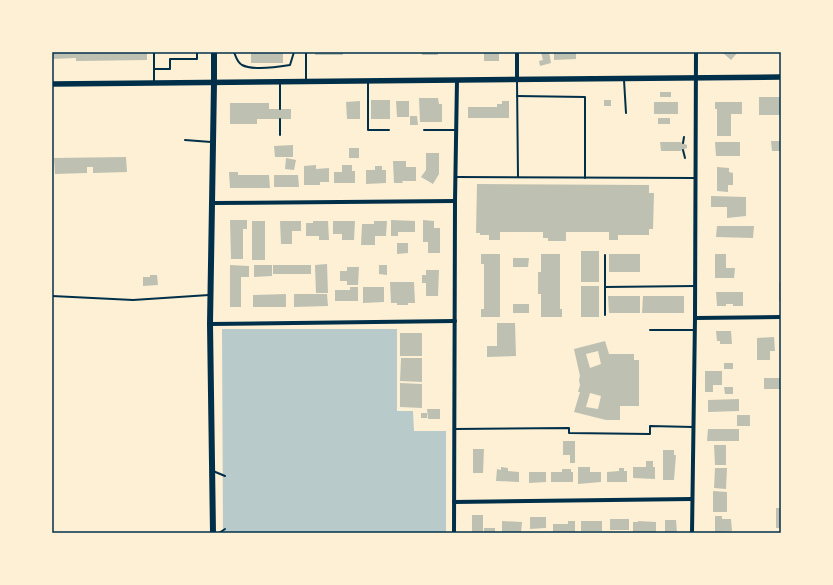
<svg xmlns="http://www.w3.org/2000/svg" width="833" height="585" viewBox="0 0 833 585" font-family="Spectral,serif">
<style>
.green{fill:#b9caca}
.building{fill:#bec0b2;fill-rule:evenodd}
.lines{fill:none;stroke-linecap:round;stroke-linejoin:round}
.service{stroke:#003049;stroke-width:2}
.minor{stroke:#003049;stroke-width:4}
.secondary{stroke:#003049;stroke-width:5.5}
.primary{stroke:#003049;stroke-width:6}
.neatline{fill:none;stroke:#003049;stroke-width:1.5}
</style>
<rect width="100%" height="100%" fill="#fdf0d5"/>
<!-- green -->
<polygon class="green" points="222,329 397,329 397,411 413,411 414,431 446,431 446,533 223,533"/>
<!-- building -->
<g class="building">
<polygon points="52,52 147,52 147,60 76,61 76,58 52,59"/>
<rect x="251" y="52" width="32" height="11"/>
<rect x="315" y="52" width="28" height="3"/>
<rect x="422" y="52" width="16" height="3"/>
<rect x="484" y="52" width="15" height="9"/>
<polygon points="541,52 549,52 551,63 540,66 539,61 543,60"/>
<polygon points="554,52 576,52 576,59 554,60"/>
<polygon points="722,52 738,52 731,60"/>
<rect x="660" y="92" width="11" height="5"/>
<rect x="759" y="97" width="22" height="18"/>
<polygon points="419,98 438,98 439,104 442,104 442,122 420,122"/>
<rect x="371" y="100" width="19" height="19"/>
<rect x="604" y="100" width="7" height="6"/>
<polygon points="360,101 360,119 347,119 346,102"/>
<polygon points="396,101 409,101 409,117 397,117"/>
<polygon points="502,101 509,101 509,118 468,118 468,107 497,107 497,104 502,104"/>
<rect x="654" y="102" width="24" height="12"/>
<polygon points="715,102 742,102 742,114 731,114 731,136 717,136 717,109 715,109"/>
<polygon points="230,103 269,103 269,109 291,109 291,119 257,119 257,124 230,124"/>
<polygon points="410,116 417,116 418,125 410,125"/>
<rect x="658" y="118" width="12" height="6"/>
<polygon points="771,141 781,141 781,151 772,151"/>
<polygon points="660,142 680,142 687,145 687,148 680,151 661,151"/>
<polygon points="715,142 740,142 740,156 716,156"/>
<polygon points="293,145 293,157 275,157 274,146"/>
<rect x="349" y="148" width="10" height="10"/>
<polygon points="426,153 439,153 439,174 433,184 421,177 426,170"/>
<polygon points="126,157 127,172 93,173 93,167 87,167 87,173 55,174 54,158"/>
<polygon points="286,158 296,160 294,170 285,169"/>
<polygon points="393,161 406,161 406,167 416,167 416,181 402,181 403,183 394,183"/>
<polygon points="316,165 316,169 329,168 329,182 320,182 320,185 304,185 304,166"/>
<polygon points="342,165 352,165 352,171 355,171 355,183 334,183 334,172 342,172"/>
<polygon points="375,166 382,166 382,170 386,170 386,183 366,184 366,170 375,170"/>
<polygon points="717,167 729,168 729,172 733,173 733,185 728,185 728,192 717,191"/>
<polygon points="229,172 238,172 238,175 269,175 270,188 230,188"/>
<polygon points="274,175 298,175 299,187 274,187"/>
<polygon points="477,184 649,185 649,193 654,193 653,229 649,229 649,235 618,235 618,240 609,240 609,232 566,232 566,241 548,241 548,238 543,238 543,232 500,232 500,240 489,240 489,235 480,235 480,233 476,233"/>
<polygon points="711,196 746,197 746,216 727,218 727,207 711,207"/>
<polygon points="230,220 247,220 247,229 243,229 243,259 231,259"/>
<polygon points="391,220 415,221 415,232 398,232 398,236 391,236"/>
<polygon points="423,220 434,221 434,228 440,228 440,253 428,253 428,242 423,242"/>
<rect x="252" y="221" width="13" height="39"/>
<polygon points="280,221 301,221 301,231 292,231 292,244 281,244"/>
<polygon points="313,221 328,221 329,240 319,240 319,236 306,236 306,223 313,223"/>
<polygon points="333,221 355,221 354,240 342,240 342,234 333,234"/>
<polygon points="374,221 387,221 386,236 375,236 375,245 361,245 362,224 374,224"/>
<polygon points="717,226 754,226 753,238 716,237"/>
<polygon points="397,243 408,243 408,253 397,254"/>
<rect x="581" y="251" width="18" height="31"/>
<polygon points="481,254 500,254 500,317 481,317 481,309 484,309 484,264 481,264"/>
<polygon points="541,254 560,254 560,309 562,309 562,317 541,317 541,294 538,294 538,272 541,272"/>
<rect x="609" y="254" width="31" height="18"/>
<polygon points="715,254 726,254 726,268 735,268 734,278 715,278"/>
<polygon points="513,258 529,258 528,267 513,267"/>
<polygon points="327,264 328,293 316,293 315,265"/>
<polygon points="230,265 249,266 249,277 241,277 241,307 230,307"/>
<polygon points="254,265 272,265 272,276 254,277"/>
<rect x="273" y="265" width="38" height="9"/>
<polygon points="379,265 387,265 387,275 379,274"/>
<polygon points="347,267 359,267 358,285 347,285 347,281 340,281 340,271 347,271"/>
<polygon points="426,270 439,270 438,296 426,296 426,283 422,283 422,275 426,275"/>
<polygon points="150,275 157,275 158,285 143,286 143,277 150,277"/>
<polygon points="390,282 414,282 415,303 408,303 408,305 397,305 397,303 391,303"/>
<polygon points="779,282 781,283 781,301 779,301"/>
<rect x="581" y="286" width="18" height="31"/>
<polygon points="350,287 358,287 358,301 335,301 335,290 350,290"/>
<polygon points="363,287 384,287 384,302 363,303"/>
<polygon points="716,292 743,292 743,306 733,306 733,304 726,304 726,306 717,306"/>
<polygon points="286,294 286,307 253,307 253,295"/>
<polygon points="294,294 327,294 328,306 294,307"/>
<polygon points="608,296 640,296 640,313 609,313"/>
<polygon points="643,296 684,296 684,313 642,313"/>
<rect x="513" y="304" width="16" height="9"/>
<polygon points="497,323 515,323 516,356 487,357 487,346 497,346"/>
<polygon points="716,331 731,331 732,344 720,344 720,341 717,341"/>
<rect x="400" y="333" width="22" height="23"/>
<polygon points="774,337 775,351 770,351 770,360 757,360 757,338"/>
<path d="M605 341 609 354H634V360H639V406H620V420H606L574 412 580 392H578L580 385 579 380 580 376 574 349ZM598 351 601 364 590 368 586 354ZM590 393 601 396 598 409 586 407Z"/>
<polygon points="401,358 422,358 422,382 400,381"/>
<rect x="724" y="363" width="9" height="6"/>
<polygon points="705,371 722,371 722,385 713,385 713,392 705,392"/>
<rect x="764" y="378" width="17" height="11"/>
<polygon points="400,383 422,384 422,408 400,407"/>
<polygon points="724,387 733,387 733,394 725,394"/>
<polygon points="739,399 739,411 708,412 708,400"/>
<polygon points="427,409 440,409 440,419 428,419"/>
<rect x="421" y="413" width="6" height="5"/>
<rect x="737" y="415" width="13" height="11"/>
<polygon points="708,429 739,429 739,441 707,441"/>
<polygon points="563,441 575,441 575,463 570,463 570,455 563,455"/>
<polygon points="714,445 726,445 726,465 715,465"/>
<polygon points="473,449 484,449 483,473 473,473"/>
<polygon points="663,450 674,450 674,455 676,455 674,480 663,480"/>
<polygon points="646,461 653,461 653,467 655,467 655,479 633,478 633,467 646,467"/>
<polygon points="501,467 508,468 508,471 519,472 519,482 496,481 497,469 501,470"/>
<polygon points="578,467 590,467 590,472 601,472 601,482 578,484"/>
<polygon points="619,468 624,468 624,471 627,471 627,482 607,482 607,472 619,471"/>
<polygon points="715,468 727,468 726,489 714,488"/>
<polygon points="562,469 571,469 571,472 573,472 573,482 551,482 551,472 562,472"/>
<polygon points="529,472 546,472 546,482 529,483"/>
<polygon points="713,491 727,492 727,512 713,512"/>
<rect x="776" y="508" width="5" height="20"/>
<rect x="472" y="515" width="11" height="18"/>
<polygon points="715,516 722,516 722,519 731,519 732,531 715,532"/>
<polygon points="530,517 546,517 546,528 530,529"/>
<rect x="610" y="519" width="19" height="11"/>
<polygon points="665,520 676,520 677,533 665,533"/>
<polygon points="502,521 522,522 521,533 502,533"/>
<polygon points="568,521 575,521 575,533 553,533 553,524 568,524"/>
<rect x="581" y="521" width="21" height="10"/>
<polygon points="638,521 656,522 656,533 633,533 633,522 638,522"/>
<rect x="484" y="528" width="11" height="5"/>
</g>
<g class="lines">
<!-- service -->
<g class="service">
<polyline points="154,52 154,83"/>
<path d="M234 52C236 57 237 62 242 65 254 71 278 67 290 65L294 52"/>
<polyline points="306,52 306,81"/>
<polyline points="154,69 170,69 170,59 197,59 197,52"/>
<polyline points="624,80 626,113"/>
<polyline points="517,81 518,177"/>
<polyline points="280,83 280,109"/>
<polyline points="368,83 368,130 389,130"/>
<polyline points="517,96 585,97 585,178"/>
<polyline points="280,119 280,135"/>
<polyline points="424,130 455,130"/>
<polyline points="185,140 211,142"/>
<polyline points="683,143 684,137"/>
<polyline points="683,150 685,158"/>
<polyline points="456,177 694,178"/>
<polyline points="605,255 605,315"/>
<polyline points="605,287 695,286"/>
<polyline points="52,296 133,300 209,295"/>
<polyline points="650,330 695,330"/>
<polyline points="455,429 569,428 569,433 650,434 650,426 693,427"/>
<polyline points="213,471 225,476"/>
<polyline points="219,533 225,529"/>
</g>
<!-- minor -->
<g class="minor">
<polyline points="517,52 517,79"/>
<polyline points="212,203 455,201"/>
<polyline points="695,318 781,317"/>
<polyline points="210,324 455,321"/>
<polyline points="454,502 692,499"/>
<polyline points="454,533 455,201 457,80"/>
<polyline points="692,533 695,318 696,52"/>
</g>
<!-- secondary -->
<polyline class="secondary" points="52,84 781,77"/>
<!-- primary -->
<polyline class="primary" points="213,533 210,324 214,83 214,52"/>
</g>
<!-- border -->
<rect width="833" height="585" fill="none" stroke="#fdf0d5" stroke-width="106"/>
<rect x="53" y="53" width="727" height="479" class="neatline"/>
</svg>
